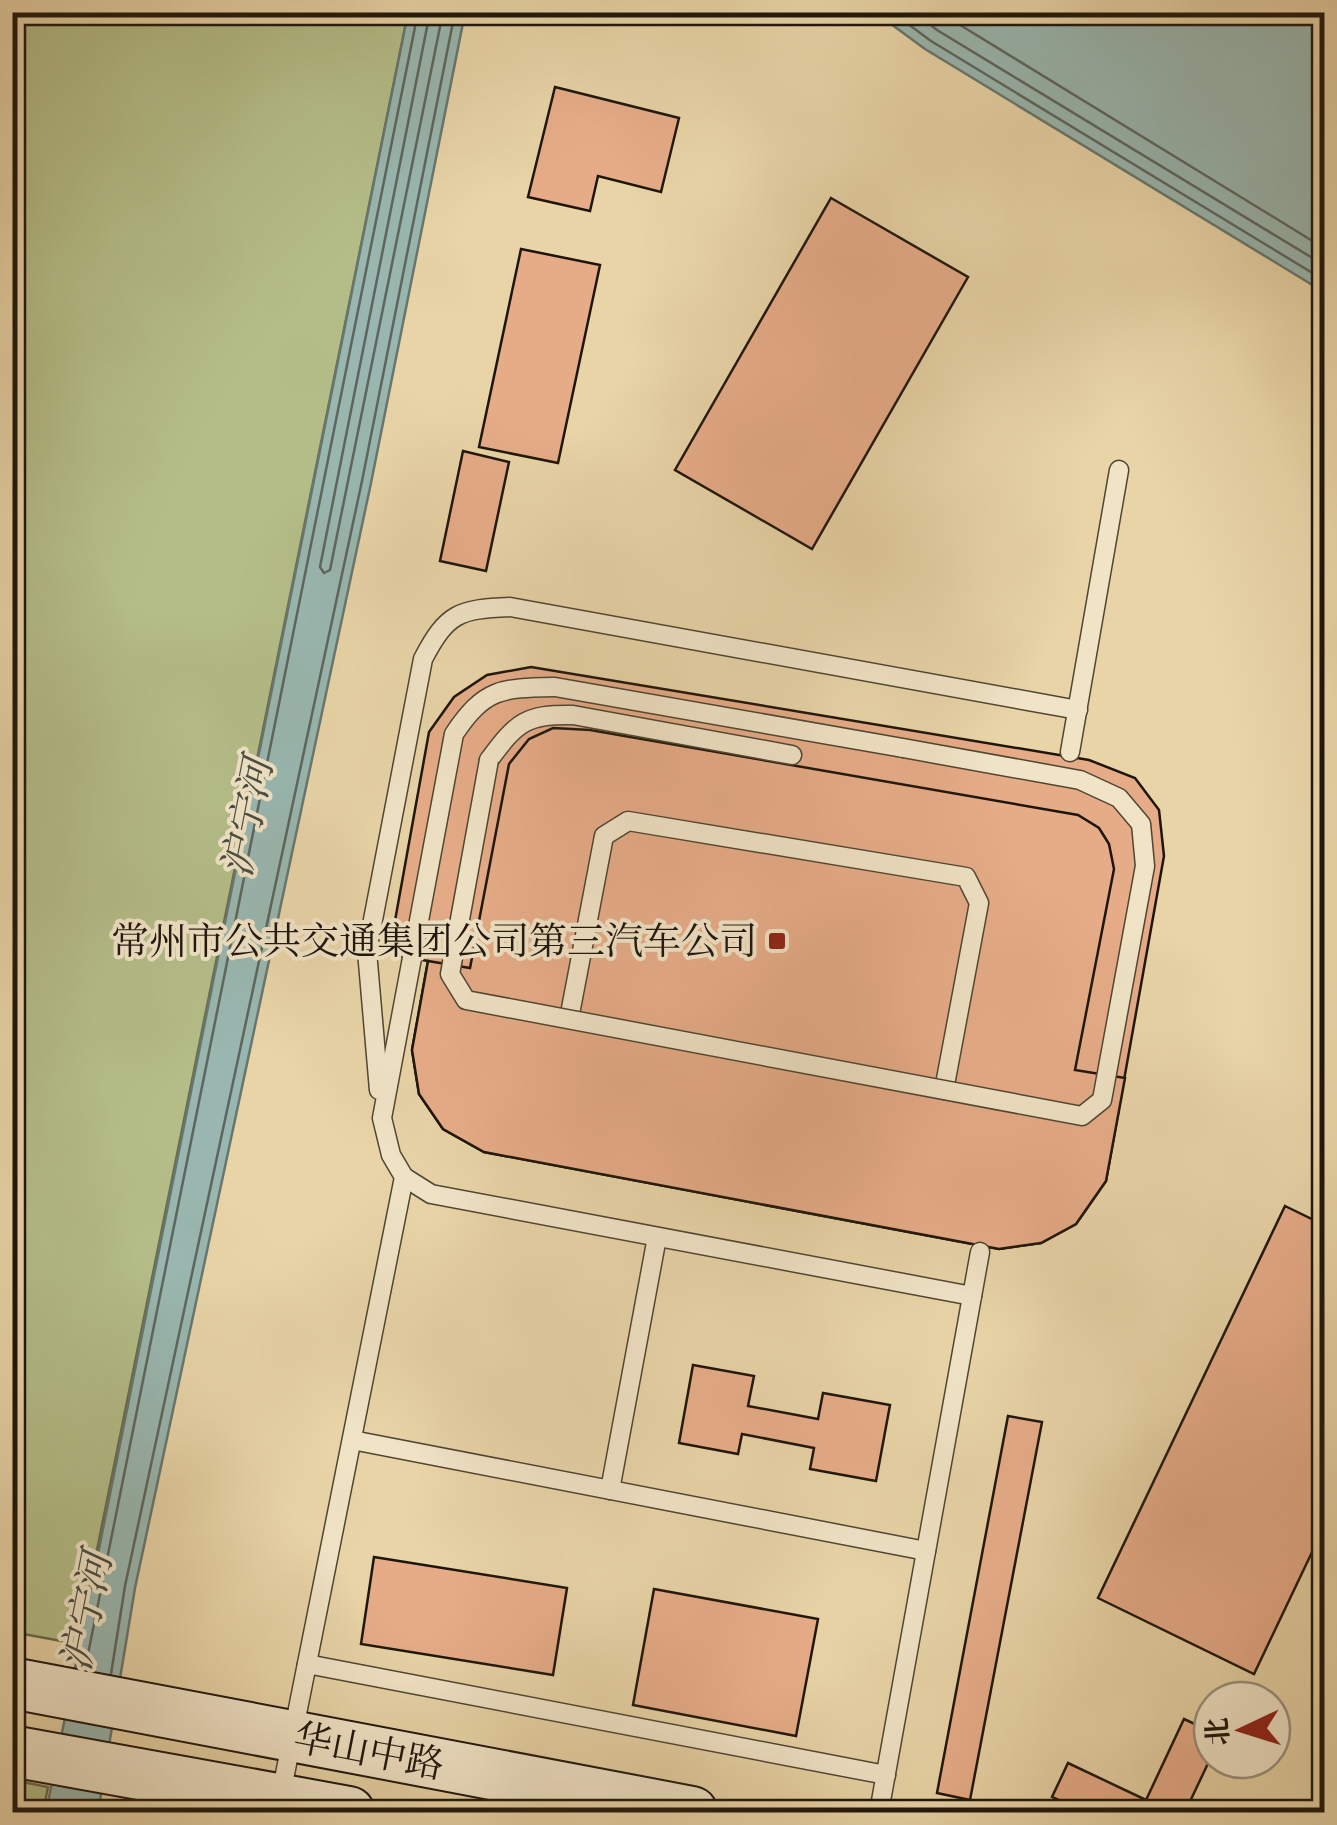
<svg xmlns="http://www.w3.org/2000/svg" width="1337" height="1825" viewBox="0 0 1337 1825" font-family="'EB Garamond','Noto Serif SC',serif">
<style>
.green{fill:#b4bd88;stroke:#696a4a;stroke-width:2.5}
.water{fill:#99b7b0;stroke:#68776e;stroke-width:2.5}
.lines{fill:none;stroke-linecap:round;stroke-linejoin:round}
.shore{stroke:#5c665e;stroke-width:2.5}
.building{fill:#e6ac88;stroke:#1e160c;stroke-width:2.5}
.service-casing{stroke:#504633;stroke-width:21}
.secondary-casing{stroke:#1e160c;stroke-width:54}
.service{stroke:#f0e3c6;stroke-width:18}
.secondary{stroke:#f0e3c6;stroke-width:50}
.service-bridge-casing{stroke:#504633;stroke-width:21;stroke-linecap:butt}
.service-bridge{stroke:#f0e3c6;stroke-width:18}
.poi-dot{fill:#8f2418;stroke:#f0e3c6;stroke-width:4}
.labels{text-anchor:middle;stroke-width:8;stroke-linejoin:round;paint-order:stroke}
.poi-label{font-size:38px;fill:#1e160c;stroke:#f0e3c6;text-anchor:end}
.street-label{font-size:38px;fill:#1e160c;stroke:#f0e3c6}
.water-label{font-size:40px;font-style:italic;fill:#494e45;stroke:#f0e3c6}
</style>
<rect width="100%" height="100%" fill="#e8d4a7"/>
<filter id="stains"><feTurbulence type="fractalNoise" baseFrequency=".002" numOctaves="4"/><feColorMatrix values="0 0 0 0 .2 0 0 0 0 .09 0 0 0 0 .02 0 0 0 .5 -.17"/></filter>
<radialGradient id="worn" r=".72"><stop offset=".6" stop-color="#630" stop-opacity="0"/><stop offset="1" stop-color="#630" stop-opacity=".3"/></radialGradient>
<!-- green -->
<g class="green">
<polygon points="12,13 408,13 78,1644 12,1632"/>
<polygon points="13,1780 48,1787 43,1812 13,1812"/>
</g>
<!-- water -->
<g class="water">
<polygon points="408,13 465,13 371,483 135,1588 98,1812 46,1812"/>
<polygon points="876,13 1324,13 1324,292 925,49"/>
</g>
<g class="lines">
<!-- shore -->
<g class="shore">
<polyline points="430,12 320,567 324,573 330,570 443,12"/>
<polyline points="892,12 931,41 1324,280"/>
<polyline points="914,12 937,30 1324,265"/>
<polyline points="939,12 1324,248"/>
<polyline points="85,1669 418,12"/>
<polyline points="111,1674 125,1586 362,481 455,12"/>
</g>
</g>
<!-- building -->
<g class="building">
<polygon points="555,87 679,118 661,192 598,176 590,211 528,197"/>
<polygon points="831,198 968,277 812,549 675,470"/>
<polygon points="521,249 600,265 558,463 479,447"/>
<polygon points="463,451 509,462 486,571 440,561"/>
<polygon points="531,667 1089,760 1135,778 1159,810 1164,856 1106,1181 1076,1224 1041,1243 999,1249 484,1152 443,1129 419,1094 412,1050 428,961 389,954 429,732 454,697 487,675"/>
<polygon points="553,728 590,730 1078,815 1099,828 1109,844 1114,869 1075,1070 1125,1078 1106,1181 1076,1224 1041,1243 999,1249 484,1152 443,1129 419,1094 412,1050 428,961 470,968 509,764 529,739"/>
<polygon points="1285,1206 1324,1225 1324,1527 1254,1674 1098,1598"/>
<polygon points="693,1365 754,1376 748,1406 818,1419 823,1393 890,1405 876,1481 810,1469 814,1448 742,1434 738,1454 679,1443"/>
<polygon points="1008,1416 1042,1422 970,1800 937,1793"/>
<polygon points="374,1557 567,1588 553,1675 361,1644"/>
<polygon points="654,1589 818,1619 796,1736 633,1705"/>
<polygon points="1184,1719 1212,1732 1212,1755 1185,1812 1085,1812 1052,1797 1068,1763 1146,1800"/>
</g>
<g class="lines">
<defs>
<g id="service">
<polyline points="1070,752 1119,470"/>
<path d="M489 760C517 722 526 714 573 715L792 755"/>
<polyline points="569,1019 604,836 628,821 966,877 979,903 944,1090"/>
<path d="M379 1090 367 951 423 659C447 613 459 609 510 607L1078 710"/>
<polyline points="404,1177 431,1194 972,1296"/>
<polyline points="352,1440 926,1551"/>
<polyline points="610,1490 657,1237"/>
<polyline points="307,1664 886,1775"/>
<path d="M280 1799 404 1177 391 1155 382 1118 454 734C485 688 501 688 555 687L903 748"/>
<polyline points="879,1812 980,1252"/>
</g>
<g id="secondary">
<polyline points="12,1683 692,1812"/>
<polyline points="12,1751 349,1812"/>
</g>
</defs>
<!-- service casing -->
<use href="#service" class="service-casing"/>
<!-- secondary casing -->
<use href="#secondary" class="secondary-casing"/>
<!-- service -->
<use href="#service" class="service"/>
<!-- secondary -->
<use href="#secondary" class="secondary"/>
<defs>
<polyline id="service-bridge" points="489,760 450,974 466,1000 1082,1116 1102,1100 1145,866 1141,824 1119,798 1080,780 903,748"/>
</defs>
<!-- service-bridge casing -->
<use href="#service-bridge" class="service-bridge-casing"/>
<!-- service-bridge -->
<use href="#service-bridge" class="service-bridge"/>
</g>
<!-- markers -->
<rect class="poi-dot" x="767" y="931" width="20" height="20" rx="5"/>
<g class="labels">
<!-- poi labels -->
<g class="poi-label">
<text x="757" y="954">常州市公共交通集团公司第三汽车公司</text>
</g>
<!-- street labels -->
<g class="street-label">
<text transform="translate(369 1751) rotate(11)" y="13">华山中路</text>
</g>
<!-- water labels -->
<g class="water-label">
<text transform="translate(247 818) rotate(-79)" y="14">沪宁河</text>
<text transform="translate(86 1612) rotate(-79)" y="14">沪宁河</text>
</g>
</g>
<!-- margin -->
<rect width="1337" height="1825" fill="none" stroke="#e8d4a7" stroke-width="50"/>
<rect x="15" y="15" width="1307" height="1795" fill="none" stroke="#1e160c" stroke-width="5"/>
<rect x="25" y="25" width="1287" height="1775" fill="none" stroke="#1e160c" stroke-width="2.5"/>
<!-- north arrow -->
<g transform="translate(1242 1730) rotate(266)"><circle r="48" fill="#f0e3c6" stroke="#9c917c" stroke-width="2.5"/>
<path d="M0-8L18 38L0 25L-18 38Z" fill="#8f2418"/>
<text y="-15" font-size="28" font-weight="bold" text-anchor="middle" fill="#1e160c">北</text>
</g>
<rect width="100%" height="100%" filter="url(#stains)"/>
<rect width="100%" height="100%" fill="url(#worn)"/>
</svg>
